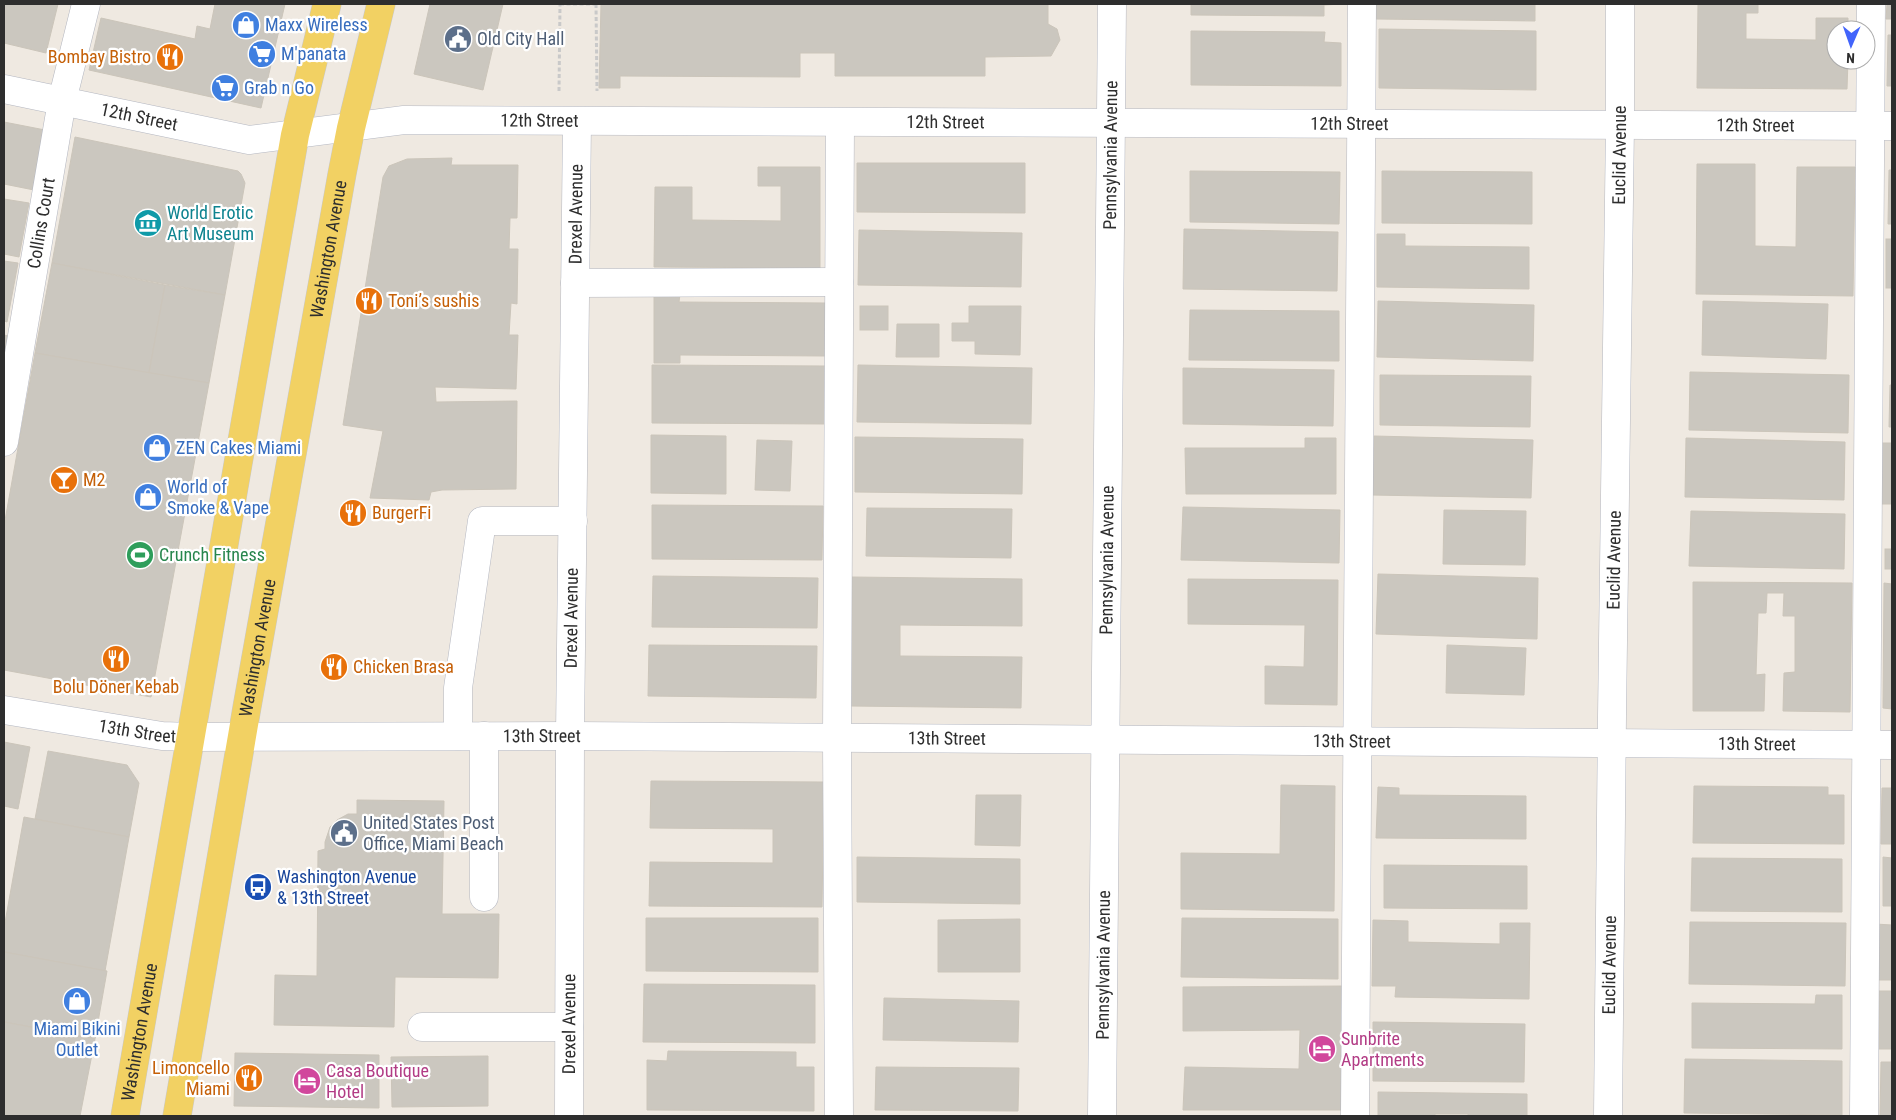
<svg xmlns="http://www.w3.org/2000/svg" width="1896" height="1120" viewBox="0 0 1896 1120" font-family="'Roboto Condensed',sans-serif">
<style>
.building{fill:#cbc7bf;stroke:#cbc5ba}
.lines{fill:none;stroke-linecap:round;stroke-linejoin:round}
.minor-casing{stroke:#b4b7c1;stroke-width:29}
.major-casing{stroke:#c9c9c9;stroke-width:29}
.path{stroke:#c9c9c9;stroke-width:3;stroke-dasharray:4 2.5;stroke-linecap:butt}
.minor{stroke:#fff;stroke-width:28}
.major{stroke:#f2d163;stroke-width:28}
.labels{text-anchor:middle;stroke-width:4.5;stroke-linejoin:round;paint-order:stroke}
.shop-label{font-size:18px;fill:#366cbe;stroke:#fff;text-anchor:start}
.service-label{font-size:18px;fill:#4e5e75;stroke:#fff;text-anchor:start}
.food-label{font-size:18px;fill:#c56008;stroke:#fff;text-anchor:start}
.street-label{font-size:18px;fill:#2e2e2e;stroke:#fff}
.culture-label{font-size:18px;fill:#0d838f;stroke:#fff;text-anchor:start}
.leisure-label{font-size:18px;fill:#27864d;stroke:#fff;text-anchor:start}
.transit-label{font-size:18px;fill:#164399;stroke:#fff;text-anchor:start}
.hotel-label{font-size:18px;fill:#b23c85;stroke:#fff;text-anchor:start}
</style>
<rect width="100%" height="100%" fill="#efe9e1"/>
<!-- building -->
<g class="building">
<polygon points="4,4 58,4 46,53 4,43"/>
<polygon points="215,4 285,4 261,108 89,70 101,18 195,39 197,26 210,29"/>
<polygon points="430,4 503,4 483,90 414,74"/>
<polygon points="601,4 1048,4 1048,24 1057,29 1060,40 1051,56 985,57 985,76 835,76 835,53 800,53 800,77 620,76 620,88 599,88"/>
<polygon points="1191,4 1342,4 1324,5 1324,16 1191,15"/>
<polygon points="1376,4 1535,4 1535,21 1376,19"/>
<polygon points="1698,4 1758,4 1758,13 1746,13 1746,39 1816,40 1816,18 1848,18 1848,30 1836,30 1836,60 1848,60 1847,89 1697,88"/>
<polygon points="1887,4 1892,4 1892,19 1886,19"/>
<polygon points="1379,29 1536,31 1536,90 1379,88"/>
<polygon points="1191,31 1325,32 1324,42 1341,43 1341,86 1191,85"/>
<polygon points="1888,35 1892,35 1892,86 1887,86"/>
<polygon points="4,122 45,130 34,190 4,184"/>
<polygon points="75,137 238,171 241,174 245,183 225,295 52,263"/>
<polygon points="452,158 451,165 518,165 517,218 510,218 509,249 518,249 517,304 511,303 509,335 518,335 516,389 435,387 436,402 517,401 516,489 442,490 431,492 429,500 370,498 383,431 343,425 383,177 389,166 407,159"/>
<polygon points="857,163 1025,163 1025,213 857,212"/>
<polygon points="1697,164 1755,164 1755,246 1796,247 1797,167 1855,167 1853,296 1696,294"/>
<polygon points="758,167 820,167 820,268 654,267 655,187 692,187 692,220 781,221 781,186 758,186"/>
<polygon points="1889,170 1892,170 1892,224 1888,224"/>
<polygon points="1190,171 1340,172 1339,224 1190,222"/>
<polygon points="1382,171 1532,172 1532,224 1382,223"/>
<polygon points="4,199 29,203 19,257 4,254"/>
<polygon points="1184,229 1338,232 1337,291 1183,289"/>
<polygon points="859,230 1022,233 1021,287 858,285"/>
<polygon points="1377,234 1405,234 1405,246 1529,247 1529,289 1377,287"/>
<rect x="1886" y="239" width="6" height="49"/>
<polygon points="4,261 18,263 7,322 4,321"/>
<polygon points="52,263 165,285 149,373 35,353"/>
<polygon points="165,285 225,295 209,383 149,373"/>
<polygon points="654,294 680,294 679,302 826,303 825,356 680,355 680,363 654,363"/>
<polygon points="1378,301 1534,305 1533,361 1377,357"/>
<polygon points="1703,301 1828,304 1826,359 1702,355"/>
<rect x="860" y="306" width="28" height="24"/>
<polygon points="969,306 1021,306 1020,355 975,354 975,341 952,341 952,323 969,323"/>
<polygon points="1190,310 1339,311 1339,361 1189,360"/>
<polygon points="897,324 939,324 939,357 896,357"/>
<polygon points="4,335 8,336 4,361"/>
<polygon points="35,353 209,383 151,697 4,670 4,526"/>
<polygon points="652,365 826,366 826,424 652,423"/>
<polygon points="858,365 1032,368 1031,424 857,422"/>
<polygon points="1183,368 1334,370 1333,426 1183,424"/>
<polygon points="1690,372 1849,375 1848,433 1689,430"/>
<polygon points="1380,375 1531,376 1530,427 1380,425"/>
<polygon points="1890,385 1892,385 1892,427 1889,427"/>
<polygon points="651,435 726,436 726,494 651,493"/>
<polygon points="1374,436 1533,440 1531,498 1372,495"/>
<polygon points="855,437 1023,439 1022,494 855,492"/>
<polygon points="1305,438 1336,438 1336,494 1186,494 1185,448 1305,448"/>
<polygon points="1686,438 1845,442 1844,500 1685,497"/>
<polygon points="757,440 792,441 790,491 755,490"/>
<polygon points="1881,443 1892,443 1892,504 1880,504"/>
<polygon points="652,505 823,506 822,560 652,559"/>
<polygon points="1183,507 1340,510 1339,563 1181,560"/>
<polygon points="867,508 1012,509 1011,558 866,556"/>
<polygon points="1444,510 1526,511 1525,565 1443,564"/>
<polygon points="1691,511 1845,514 1844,569 1689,566"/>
<rect x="1885" y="549" width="7" height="20"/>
<polygon points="1378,574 1538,578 1537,639 1376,634"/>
<polygon points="653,576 818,578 817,628 652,627"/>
<polygon points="852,577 1022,579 1022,626 900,625 900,656 1022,657 1021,708 851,706"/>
<polygon points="1188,579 1338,580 1337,705 1265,704 1265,666 1304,667 1305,625 1188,624"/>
<polygon points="1693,582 1852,583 1850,712 1783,711 1784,673 1795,672 1795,616 1783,616 1784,593 1767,593 1766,613 1758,613 1756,675 1765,674 1764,711 1693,711"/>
<polygon points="1884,583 1892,584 1892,709 1883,708"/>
<polygon points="649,645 817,646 816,698 648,696"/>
<polygon points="1447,645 1526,648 1524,695 1446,693"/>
<polygon points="4,742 30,747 18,809 4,806"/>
<polygon points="48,751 127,765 139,783 129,837 35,819"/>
<polygon points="651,781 824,782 822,907 649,906 650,862 773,863 773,829 650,828"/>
<polygon points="1281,785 1335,786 1334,911 1181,909 1181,853 1280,854"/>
<polygon points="1694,786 1828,787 1828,795 1844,795 1844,844 1693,843"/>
<polygon points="1378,787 1399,788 1399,795 1526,796 1526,839 1376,838"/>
<polygon points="1882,788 1892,788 1892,844 1881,844"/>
<polygon points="976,795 1021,795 1020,846 975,845"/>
<polygon points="357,800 444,801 442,914 499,914 498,978 395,977 394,1027 274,1025 275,975 317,976 318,851 325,849 325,842 330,827 337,820 348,814 357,814"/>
<polygon points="24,817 129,837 105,971 4,952 4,928"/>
<polygon points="857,857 1020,859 1020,904 857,902"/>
<polygon points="1883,857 1892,858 1892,906 1883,906"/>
<polygon points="1692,858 1842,859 1842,912 1691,911"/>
<polygon points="1384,865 1527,866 1527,909 1384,908"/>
<polygon points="646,918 818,918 818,972 646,971"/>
<polygon points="1182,918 1338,919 1338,979 1181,977"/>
<polygon points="1020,919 1020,972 938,972 938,920"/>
<polygon points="1373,920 1408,921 1408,942 1500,944 1500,923 1530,923 1529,999 1395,997 1396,986 1372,986"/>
<polygon points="1690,922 1846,923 1845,986 1689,984"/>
<polygon points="1875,924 1892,925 1892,980 1874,980"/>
<polygon points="4,952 107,971 95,1039 4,1022"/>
<polygon points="644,984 815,985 815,1043 643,1042"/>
<polygon points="1344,986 1343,1110 1183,1110 1185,1067 1299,1069 1300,1030 1183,1031 1183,987"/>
<rect x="1879" y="991" width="13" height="58"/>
<polygon points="1816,995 1842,995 1842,1049 1692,1048 1692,1003 1815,1004"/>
<polygon points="884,998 1019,1001 1018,1042 883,1040"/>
<polygon points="4,1022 95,1039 80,1116 4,1116"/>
<polygon points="1373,1022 1525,1024 1524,1082 1373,1081"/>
<polygon points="668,1051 796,1052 796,1067 814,1067 814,1111 647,1110 647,1060 667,1061"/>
<polygon points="235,1053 379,1055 379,1108 234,1106"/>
<polygon points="488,1056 488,1106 392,1107 391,1057"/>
<polygon points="1685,1059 1842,1061 1842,1115 1684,1113"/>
<polygon points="1881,1062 1892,1062 1892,1116 1880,1116"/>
<polygon points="876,1067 1019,1068 1018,1111 875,1110"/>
<polygon points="1378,1092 1527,1094 1527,1116 1468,1116 1468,1114 1435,1114 1435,1116 1378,1116"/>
</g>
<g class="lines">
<defs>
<g id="minor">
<path id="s1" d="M4 89 249 140 404 120 1892 126"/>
<polyline points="575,283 839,282"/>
<path id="s2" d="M4 442 62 101 86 4"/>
<path id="s3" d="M4 710 162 736 191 737 570 736 1892 745"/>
<polyline points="458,736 458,688 482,521 573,521"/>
<polyline points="484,897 484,736"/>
<polyline points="422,1027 569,1027"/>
<path id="s4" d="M569 1116 570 736 577 122"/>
<polyline points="839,1116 837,738 840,123"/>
<path id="s5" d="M1102 1116 1112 4"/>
<polyline points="1355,1116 1362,4"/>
<path id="s6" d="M1608 1116 1612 716 1620 125V4"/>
<polyline points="1864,1116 1871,4"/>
</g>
<g id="major">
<path id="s7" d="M125 1116 295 135 327 4"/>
<path id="s8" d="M177 1116 247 707 342 174 351 128 381 4"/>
</g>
</defs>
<!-- minor casing -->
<use href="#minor" class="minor-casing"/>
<!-- major casing -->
<use href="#major" class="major-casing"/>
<!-- path -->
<g class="path">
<polyline points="560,4 596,4"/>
<polyline points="596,4 597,91"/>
<polyline points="559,91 560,4"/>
</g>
<!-- minor -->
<use href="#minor" class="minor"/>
<!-- major -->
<use href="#major" class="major"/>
</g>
<!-- icons -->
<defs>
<symbol id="shop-disc" viewBox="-11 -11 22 22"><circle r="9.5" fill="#3f7fe0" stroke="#fff"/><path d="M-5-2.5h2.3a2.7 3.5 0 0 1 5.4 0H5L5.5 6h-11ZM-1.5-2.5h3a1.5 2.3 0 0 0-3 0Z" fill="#fff"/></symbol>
<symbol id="civic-disc" viewBox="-11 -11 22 22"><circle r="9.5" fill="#5c6f8a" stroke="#fff"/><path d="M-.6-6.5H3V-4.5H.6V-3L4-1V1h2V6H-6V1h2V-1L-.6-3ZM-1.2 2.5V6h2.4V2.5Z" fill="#fff"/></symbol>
<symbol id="supermarket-disc" viewBox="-11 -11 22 22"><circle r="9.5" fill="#3f7fe0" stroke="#fff"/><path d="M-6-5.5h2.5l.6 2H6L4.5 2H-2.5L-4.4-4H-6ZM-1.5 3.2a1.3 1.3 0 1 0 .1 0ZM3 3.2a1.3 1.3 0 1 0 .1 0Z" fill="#fff"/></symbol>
<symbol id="restaurant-disc" viewBox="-11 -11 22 22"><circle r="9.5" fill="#e8710a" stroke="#fff"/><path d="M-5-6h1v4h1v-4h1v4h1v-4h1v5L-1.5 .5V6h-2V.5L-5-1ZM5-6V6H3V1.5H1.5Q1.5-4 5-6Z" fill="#fff"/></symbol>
<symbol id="museum-disc" viewBox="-11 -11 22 22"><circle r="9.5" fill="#0f9aa8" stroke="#fff"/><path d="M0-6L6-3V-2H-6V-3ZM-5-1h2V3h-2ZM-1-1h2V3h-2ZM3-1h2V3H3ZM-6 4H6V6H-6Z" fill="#fff"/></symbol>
<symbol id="bar-disc" viewBox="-11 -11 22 22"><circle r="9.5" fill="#e8710a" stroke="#fff"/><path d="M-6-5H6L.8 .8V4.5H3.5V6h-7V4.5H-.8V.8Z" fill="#fff"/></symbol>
<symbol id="stadium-disc" viewBox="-11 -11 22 22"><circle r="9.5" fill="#2e9e5b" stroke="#fff"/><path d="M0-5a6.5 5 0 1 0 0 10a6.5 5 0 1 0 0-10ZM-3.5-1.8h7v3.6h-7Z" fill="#fff"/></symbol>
<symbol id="bus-disc" viewBox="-11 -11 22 22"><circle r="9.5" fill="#1a4fb4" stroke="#fff"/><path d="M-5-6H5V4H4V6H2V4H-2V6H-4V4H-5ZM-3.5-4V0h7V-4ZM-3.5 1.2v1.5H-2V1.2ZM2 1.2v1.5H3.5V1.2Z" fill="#fff"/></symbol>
<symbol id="hotel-disc" viewBox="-11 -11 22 22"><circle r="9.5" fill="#d1479c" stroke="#fff"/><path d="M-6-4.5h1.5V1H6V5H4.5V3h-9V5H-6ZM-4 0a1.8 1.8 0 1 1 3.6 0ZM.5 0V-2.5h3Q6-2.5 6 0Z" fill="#fff"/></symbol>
</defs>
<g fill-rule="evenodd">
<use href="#shop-disc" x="230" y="9" width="32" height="32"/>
<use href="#civic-disc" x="442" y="23" width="32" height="32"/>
<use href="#supermarket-disc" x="246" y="38" width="32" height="32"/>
<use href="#restaurant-disc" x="154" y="41" width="32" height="32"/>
<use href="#supermarket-disc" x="209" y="72" width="32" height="32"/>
<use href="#museum-disc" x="132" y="207" width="32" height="32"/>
<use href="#restaurant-disc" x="353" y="285" width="32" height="32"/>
<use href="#shop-disc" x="141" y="432" width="32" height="32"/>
<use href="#bar-disc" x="48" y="464" width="32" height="32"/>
<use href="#shop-disc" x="132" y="481" width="32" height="32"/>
<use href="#restaurant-disc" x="337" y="497" width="32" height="32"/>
<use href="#stadium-disc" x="124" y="539" width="32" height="32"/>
<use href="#restaurant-disc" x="100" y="643" width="32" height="32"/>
<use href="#restaurant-disc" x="318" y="651" width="32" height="32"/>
<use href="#civic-disc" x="328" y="817" width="32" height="32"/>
<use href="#bus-disc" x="242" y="871" width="32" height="32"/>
<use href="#shop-disc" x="61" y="985" width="32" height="32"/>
<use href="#hotel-disc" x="1306" y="1033" width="32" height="32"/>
<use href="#restaurant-disc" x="233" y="1062" width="32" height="32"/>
<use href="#hotel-disc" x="291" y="1065" width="32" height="32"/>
</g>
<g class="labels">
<!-- shop labels -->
<g class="shop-label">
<text x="265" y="31">Maxx Wireless</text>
<text x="281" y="60">M'panata</text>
<text x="244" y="94">Grab n Go</text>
<text x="176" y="454">ZEN Cakes Miami</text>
<text x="167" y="493">World of<tspan x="167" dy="21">Smoke &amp; Vape</tspan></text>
<text x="77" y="1035" text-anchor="middle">Miami Bikini<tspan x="77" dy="21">Outlet</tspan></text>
</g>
<!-- service labels -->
<g class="service-label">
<text x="477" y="45">Old City Hall</text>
<text x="363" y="829">United States Post<tspan x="363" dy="21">Office, Miami Beach</tspan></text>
</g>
<!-- food labels -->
<g class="food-label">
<text x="151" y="63" text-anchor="end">Bombay Bistro</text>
<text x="388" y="307">Toni’s sushis</text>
<text x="83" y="486">M2</text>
<text x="372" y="519">BurgerFi</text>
<text x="353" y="673">Chicken Brasa</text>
<text x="116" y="693" text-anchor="middle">Bolu Döner Kebab</text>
<text x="230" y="1074" text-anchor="end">Limoncello<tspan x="230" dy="21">Miami</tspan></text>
</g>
<!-- street labels -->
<g class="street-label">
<text dy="6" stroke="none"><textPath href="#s1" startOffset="138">12th Street</textPath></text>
<text dy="6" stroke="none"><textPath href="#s1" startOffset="542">12th Street</textPath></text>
<text dy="6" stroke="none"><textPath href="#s1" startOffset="948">12th Street</textPath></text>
<text dy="6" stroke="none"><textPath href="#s1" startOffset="1352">12th Street</textPath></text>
<text dy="6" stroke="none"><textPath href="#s1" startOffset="1758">12th Street</textPath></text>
<text dy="6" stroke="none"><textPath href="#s5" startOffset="961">Pennsylvania Avenue</textPath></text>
<text dy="6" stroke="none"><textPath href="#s6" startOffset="961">Euclid Avenue</textPath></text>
<text dy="6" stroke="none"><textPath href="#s4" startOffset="902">Drexel Avenue</textPath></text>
<text dy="6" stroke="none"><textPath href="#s2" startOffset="222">Collins Court</textPath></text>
<text dy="6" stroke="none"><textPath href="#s8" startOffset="880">Washington Avenue</textPath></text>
<text dy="6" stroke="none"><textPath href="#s5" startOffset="556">Pennsylvania Avenue</textPath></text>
<text dy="6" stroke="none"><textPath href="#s6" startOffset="556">Euclid Avenue</textPath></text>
<text dy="6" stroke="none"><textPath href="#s4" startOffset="498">Drexel Avenue</textPath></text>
<text dy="6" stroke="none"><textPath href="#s8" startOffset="475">Washington Avenue</textPath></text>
<text dy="6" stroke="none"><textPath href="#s3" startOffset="135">13th Street</textPath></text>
<text dy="6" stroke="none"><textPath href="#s3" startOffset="540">13th Street</textPath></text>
<text dy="6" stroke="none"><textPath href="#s3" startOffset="945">13th Street</textPath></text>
<text dy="6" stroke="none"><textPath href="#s3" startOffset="1350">13th Street</textPath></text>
<text dy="6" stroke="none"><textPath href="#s3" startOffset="1755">13th Street</textPath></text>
<text dy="6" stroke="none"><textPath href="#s5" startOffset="151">Pennsylvania Avenue</textPath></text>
<text dy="6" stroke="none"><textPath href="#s6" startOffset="151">Euclid Avenue</textPath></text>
<text dy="6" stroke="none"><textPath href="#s4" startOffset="92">Drexel Avenue</textPath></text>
<text dy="6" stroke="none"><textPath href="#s7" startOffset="85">Washington Avenue</textPath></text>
</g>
<!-- culture labels -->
<g class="culture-label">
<text x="167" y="219">World Erotic<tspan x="167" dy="21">Art Museum</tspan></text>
</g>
<!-- leisure labels -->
<g class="leisure-label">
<text x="159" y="561">Crunch Fitness</text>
</g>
<!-- transit labels -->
<g class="transit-label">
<text x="277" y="883">Washington Avenue<tspan x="277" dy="21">&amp; 13th Street</tspan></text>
</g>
<!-- hotel labels -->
<g class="hotel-label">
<text x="1341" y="1045">Sunbrite<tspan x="1341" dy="21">Apartments</tspan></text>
<text x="326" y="1077">Casa Boutique<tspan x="326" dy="21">Hotel</tspan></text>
</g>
</g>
<!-- border -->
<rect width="1896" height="1120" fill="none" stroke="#2e2e2e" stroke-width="10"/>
<!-- north arrow -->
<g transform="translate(1851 45) rotate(182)"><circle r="24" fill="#ffffff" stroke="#ababab"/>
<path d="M0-4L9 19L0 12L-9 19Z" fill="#4264fb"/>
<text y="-8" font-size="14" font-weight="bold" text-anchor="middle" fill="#2e2e2e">N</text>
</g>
</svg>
